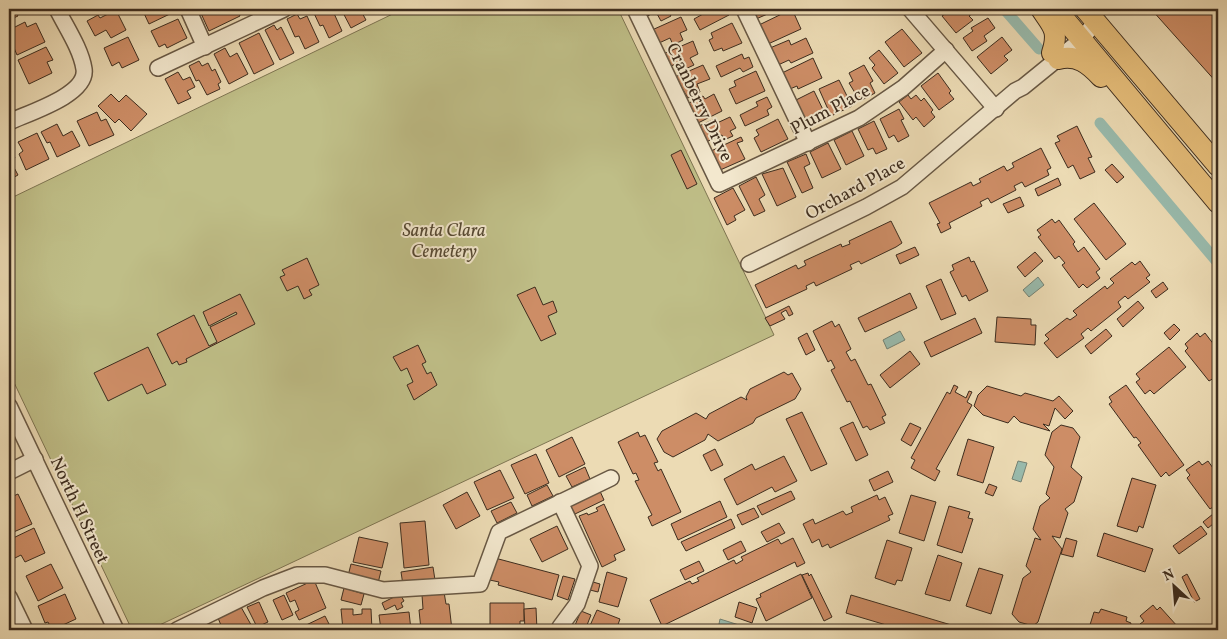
<svg xmlns="http://www.w3.org/2000/svg" width="1227" height="639" viewBox="0 0 1227 639" font-family="Vollkorn,serif">
<style>
.green{fill:#bfbe87;stroke:#7e7552}
.water{fill:#99bbad;stroke:#748274}
.lines{fill:none;stroke-linecap:round;stroke-linejoin:round}
.canal{stroke:#99bbad;stroke-width:11}
.building{fill:#cd8d66;stroke:#3c2c1e}
.minor-casing{stroke:#685844;stroke-width:18}
.major-casing{stroke:#3c2c1e;stroke-width:22}
.minor{stroke:#f3e8ce;stroke-width:15}
.major{stroke:#e6be7a;stroke-width:20}
.labels{text-anchor:middle;stroke-width:4;stroke-linejoin:round;paint-order:stroke}
.street-label{font-size:18px;fill:#3c2c1e;stroke:#f3e8ce}
.park-label{font-size:18px;font-style:italic;fill:#564933;stroke:#f3e8ce}
</style>
<rect width="100%" height="100%" fill="#ecdbb4"/>
<filter id="stains"><feTurbulence type="fractalNoise" baseFrequency=".004" numOctaves="4"/><feColorMatrix values="0 0 0 0 .2 0 0 0 0 .09 0 0 0 0 .02 0 0 0 .5 -.17"/></filter>
<radialGradient id="worn" r=".72"><stop offset=".6" stop-color="#630" stop-opacity="0"/><stop offset="1" stop-color="#630" stop-opacity=".3"/></radialGradient>
<!-- green -->
<polygon class="green" points="403,9 618,9 774,335 149,630 132,630 9,372 9,199"/>
<!-- water -->
<g class="water">
<polygon points="1038,277 1044,285 1029,297 1023,290"/>
<polygon points="900,331 905,340 887,349 883,340"/>
<polygon points="1018,461 1027,463 1021,482 1012,479"/>
<polygon points="720,619 739,625 738,630 718,629"/>
</g>
<g class="lines">
<!-- canal -->
<g class="canal">
<polyline points="1004,9 1039,49"/>
<polyline points="1100,123 1218,263"/>
</g>
</g>
<!-- building -->
<g class="building">
<polygon points="9,9 14,9 18,16 9,20"/>
<polygon points="142,9 173,9 174,12 149,24"/>
<polygon points="199,9 237,9 240,16 209,31"/>
<polygon points="312,9 332,9 342,31 329,38 323,25 320,26"/>
<polygon points="341,9 360,9 366,20 351,28"/>
<polygon points="375,9 390,9 378,14"/>
<polygon points="641,9 667,9 671,16 661,21 656,12 645,17"/>
<polygon points="704,9 726,9 729,15 700,30 694,19 703,14 701,10"/>
<polygon points="751,9 779,9 756,19"/>
<polygon points="792,9 801,29 768,44 759,25"/>
<polygon points="952,9 977,10 969,16 973,20 956,33 942,16"/>
<polygon points="1151,9 1218,9 1218,84"/>
<polygon points="116,10 126,30 111,38 106,30 95,36 87,21 98,15 100,18"/>
<polygon points="297,14 300,19 307,16 319,42 305,49 299,36 295,37 287,19"/>
<polygon points="681,17 687,30 680,33 683,40 673,45 670,38 659,43 652,30"/>
<polygon points="988,18 995,28 984,36 987,41 972,51 963,38 973,31 971,28"/>
<polygon points="178,19 187,38 167,48 165,44 159,47 151,31"/>
<polygon points="25,22 27,27 36,23 45,42 17,55 9,36 9,30"/>
<polygon points="732,23 742,43 723,51 722,48 714,51 709,40 713,38 711,33"/>
<polygon points="274,25 277,30 281,27 294,53 280,60 265,30"/>
<polygon points="902,29 922,53 904,67 885,42"/>
<polygon points="259,33 274,64 254,74 239,43"/>
<polygon points="128,37 139,60 122,68 119,62 112,66 104,48"/>
<polygon points="1002,37 1012,50 1004,56 1008,60 991,74 977,57"/>
<polygon points="806,38 813,53 791,63 789,60 778,65 770,48 789,40 791,45"/>
<polygon points="693,41 698,54 690,58 694,65 683,70 680,62 669,67 663,54"/>
<polygon points="46,47 53,60 47,62 52,73 29,84 18,60"/>
<polygon points="225,48 230,57 237,53 248,74 229,84 214,54"/>
<polygon points="879,50 898,73 884,84 872,68 875,65 869,58"/>
<polygon points="742,54 744,59 749,57 753,67 743,72 740,68 721,77 716,66"/>
<polygon points="813,58 822,78 798,89 797,86 790,89 782,73"/>
<polygon points="199,61 202,66 208,63 212,71 215,69 221,82 218,84 220,89 207,95 199,80 196,81 189,66"/>
<polygon points="703,65 710,79 697,84 700,92 688,98 675,77"/>
<polygon points="864,65 873,81 870,83 875,93 860,101 849,83 853,81 849,73"/>
<polygon points="756,71 765,91 736,104 729,89 736,86 734,81"/>
<polygon points="178,72 183,80 190,77 195,87 187,91 191,98 178,104 165,79"/>
<polygon points="938,73 951,91 949,93 954,99 939,110 921,86"/>
<polygon points="839,80 852,106 831,116 819,89"/>
<polygon points="814,91 827,118 807,128 794,101"/>
<polygon points="111,94 119,102 126,95 147,114 131,131 119,119 115,123 98,106"/>
<polygon points="714,94 722,111 696,124 687,104 703,96 705,99"/>
<polygon points="908,95 911,99 916,95 921,101 924,98 933,110 931,112 935,117 924,127 916,117 913,120 899,102"/>
<polygon points="767,97 772,107 767,110 769,115 745,126 740,115 758,106 756,102"/>
<polygon points="899,109 904,119 901,120 909,136 898,142 894,135 889,138 880,119"/>
<polygon points="97,112 101,121 106,119 114,135 89,146 77,121"/>
<polygon points="730,117 736,128 730,131 733,136 724,140 722,135 706,142 699,126 715,119 717,123"/>
<polygon points="778,119 788,139 761,152 754,138 759,135 756,130"/>
<polygon points="874,121 887,149 876,154 873,148 868,150 858,129"/>
<polygon points="57,124 63,136 72,131 80,146 57,157 50,142 47,143 41,132"/>
<polygon points="1077,126 1092,157 1088,158 1095,172 1080,179 1073,165 1068,168 1055,143 1060,141 1057,136"/>
<polygon points="852,131 864,156 846,165 834,140"/>
<polygon points="37,133 49,159 26,170 19,154 23,151 18,142"/>
<polygon points="741,137 743,141 737,143 745,159 718,171 709,152"/>
<polygon points="828,143 841,169 822,178 810,152"/>
<polygon points="9,147 15,158 10,160 18,175 9,180"/>
<polygon points="1041,148 1051,168 1047,170 1049,175 1025,187 1022,182 1014,186 1016,190 991,203 988,198 980,202 982,206 949,223 951,228 941,233 937,224 940,223 929,203 971,182 973,186 981,182 979,179 1004,166 1007,171 1014,167 1012,163"/>
<polygon points="681,150 697,184 687,189 671,155"/>
<polygon points="806,154 810,164 804,167 813,188 802,193 787,162"/>
<polygon points="1112,164 1124,177 1117,183 1105,170"/>
<polygon points="783,168 796,197 777,206 762,174"/>
<polygon points="756,177 765,195 759,199 765,211 754,216 739,186"/>
<polygon points="1058,178 1061,185 1038,196 1035,189"/>
<polygon points="733,188 745,210 734,216 736,220 727,225 714,198"/>
<polygon points="1020,197 1024,206 1008,213 1003,204"/>
<polygon points="1094,203 1126,244 1106,260 1074,219"/>
<polygon points="1052,219 1055,223 1059,220 1075,242 1073,244 1078,252 1084,247 1100,269 1096,272 1100,278 1087,288 1083,284 1079,288 1062,265 1065,263 1059,256 1055,259 1038,237 1041,235 1037,230"/>
<polygon points="891,221 902,243 896,247 861,264 859,261 850,265 852,269 816,286 814,282 806,286 807,289 766,308 755,285 796,265 798,269 806,265 804,261 841,244 842,247 850,244 849,241"/>
<polygon points="915,247 919,255 900,264 896,255"/>
<polygon points="1035,252 1043,261 1025,277 1017,267"/>
<polygon points="969,257 971,262 974,261 988,291 969,301 966,295 962,297 950,272 954,270 952,265"/>
<polygon points="307,258 319,285 309,290 312,295 304,299 298,286 287,291 280,277 285,275 282,270"/>
<polygon points="1140,261 1150,275 1146,278 1150,282 1128,299 1125,296 1118,302 1121,307 1091,331 1088,328 1081,334 1084,338 1057,358 1044,343 1049,339 1045,335 1067,318 1070,320 1077,315 1073,311 1105,286 1107,289 1114,283 1110,279 1132,262 1135,265"/>
<polygon points="941,279 956,314 941,320 926,286"/>
<polygon points="1163,282 1168,289 1156,298 1151,291"/>
<polygon points="535,287 543,305 553,301 557,312 548,316 556,334 541,341 517,295"/>
<polygon points="910,293 917,308 865,332 858,318"/>
<polygon points="240,294 255,324 186,359 187,362 179,365 177,361 172,364 157,334 194,315 209,346 217,342 210,327 237,314 236,312 209,326 203,312"/>
<polygon points="1138,301 1144,308 1123,327 1117,319"/>
<polygon points="789,306 793,314 789,316 786,310 781,313 785,319 770,326 765,318"/>
<polygon points="997,317 1031,319 1031,325 1036,325 1035,345 995,342"/>
<polygon points="975,318 982,333 931,357 924,342"/>
<polygon points="832,321 835,327 839,324 851,349 846,352 851,361 855,359 868,385 871,384 886,415 882,417 885,423 870,430 867,426 863,428 850,401 847,402 831,370 835,368 831,360 828,362 813,331"/>
<polygon points="1174,324 1180,330 1170,340 1164,333"/>
<polygon points="1106,329 1112,336 1091,354 1085,346"/>
<polygon points="807,333 815,350 806,355 798,338"/>
<polygon points="1197,333 1200,337 1205,333 1218,350 1218,383 1214,378 1209,381 1185,351 1188,348 1185,344"/>
<polygon points="418,345 426,362 422,364 427,374 431,372 437,385 414,400 407,385 413,382 407,368 401,371 393,357"/>
<polygon points="148,347 166,385 147,394 142,384 108,401 94,373"/>
<polygon points="1169,347 1186,367 1154,394 1150,390 1145,394 1136,382 1140,379 1136,374"/>
<polygon points="910,351 920,364 890,388 880,375"/>
<polygon points="784,372 788,375 792,373 801,389 795,399 756,418 753,423 718,441 708,434 705,440 673,457 664,452 657,439 662,431 696,413 706,419 709,414 741,397 747,400 746,397 750,389"/>
<polygon points="954,385 958,387 955,392 966,398 969,391 972,392 967,402 972,405 936,469 940,471 935,481 911,468 915,460 911,458 947,392 950,394"/>
<polygon points="1126,385 1184,465 1169,476 1166,472 1161,477 1138,445 1141,443 1136,437 1134,438 1109,404 1112,402 1109,397"/>
<polygon points="987,386 1021,396 1025,393 1053,401 1059,396 1073,411 1065,419 1055,408 1049,426 1043,424 1050,431 1020,422 1014,416 1008,423 983,415 974,406 978,395"/>
<polygon points="802,412 827,464 811,471 786,419"/>
<polygon points="853,422 868,455 856,461 840,428"/>
<polygon points="910,423 921,428 911,446 901,440"/>
<polygon points="1061,425 1073,428 1080,437 1071,467 1082,477 1074,502 1065,509 1068,513 1060,538 1052,536 1062,549 1038,622 1033,626 1019,622 1012,614 1023,578 1031,572 1026,566 1035,538 1041,540 1033,529 1040,506 1050,498 1046,494 1054,467 1045,455 1052,432"/>
<polygon points="638,432 640,437 645,435 658,462 654,463 658,471 661,469 681,512 652,526 648,517 652,515 635,481 639,480 636,473 633,474 618,442"/>
<polygon points="572,437 585,464 559,477 546,450"/>
<polygon points="968,439 994,447 983,483 957,475"/>
<polygon points="715,449 723,465 711,471 703,455"/>
<polygon points="536,454 549,483 525,494 511,465"/>
<polygon points="784,456 797,481 775,492 772,487 737,505 724,479 752,464 755,470"/>
<polygon points="1199,461 1202,465 1208,461 1218,475 1218,508 1216,505 1210,509 1187,478 1190,475 1186,470"/>
<polygon points="585,467 590,479 572,487 566,476"/>
<polygon points="500,470 514,498 487,510 474,482"/>
<polygon points="888,471 893,482 874,491 869,480"/>
<polygon points="1132,478 1156,485 1143,528 1139,526 1137,532 1117,526"/>
<polygon points="989,484 997,487 993,496 985,493"/>
<polygon points="547,485 553,496 532,506 527,495"/>
<polygon points="599,489 604,500 575,514 569,503"/>
<polygon points="791,491 795,499 762,515 757,506"/>
<polygon points="467,492 480,516 456,529 443,505"/>
<polygon points="18,494 32,524 9,534 9,498"/>
<polygon points="877,495 879,500 885,497 893,514 888,516 890,520 830,548 828,544 822,547 819,539 812,543 803,524 813,519 815,524 843,511 846,515 853,512 851,507"/>
<polygon points="911,495 936,502 924,541 899,533"/>
<polygon points="720,501 727,517 678,540 671,524"/>
<polygon points="511,502 517,513 497,523 491,511"/>
<polygon points="604,504 625,550 614,555 616,560 602,567 579,516 587,513 588,515 598,511 596,508"/>
<polygon points="949,506 970,512 968,518 973,519 962,553 937,545"/>
<polygon points="754,508 759,517 742,525 737,515"/>
<polygon points="1218,510 1218,520 1208,528 1203,522"/>
<polygon points="731,519 735,528 686,551 681,542"/>
<polygon points="425,521 429,565 404,568 400,523"/>
<polygon points="779,523 785,533 767,542 761,532"/>
<polygon points="557,526 568,549 542,562 530,539"/>
<polygon points="1201,526 1207,534 1179,554 1173,546"/>
<polygon points="34,528 45,553 25,562 21,555 15,558 9,540"/>
<polygon points="1104,533 1153,549 1145,572 1097,556"/>
<polygon points="359,537 388,543 382,568 353,562"/>
<polygon points="793,538 805,563 797,567 795,562 662,626 650,600 690,581 692,584 699,581 697,578 734,560 736,564 743,560 741,557 778,539 781,544"/>
<polygon points="1066,538 1077,541 1073,557 1061,554"/>
<polygon points="887,540 912,548 902,581 897,580 895,585 875,578"/>
<polygon points="741,541 746,551 728,560 723,550"/>
<polygon points="938,555 962,563 950,601 925,594"/>
<polygon points="491,557 559,575 552,600 498,585 499,582 485,579"/>
<polygon points="699,561 704,571 685,580 680,570"/>
<polygon points="51,564 63,588 38,601 26,576"/>
<polygon points="351,564 381,571 378,583 348,576"/>
<polygon points="433,567 435,580 403,585 401,572"/>
<polygon points="979,568 1003,575 991,614 966,606"/>
<polygon points="596,570 593,582 600,584 598,592 590,590 588,598 584,596"/>
<polygon points="607,572 627,578 618,607 599,602"/>
<polygon points="808,573 809,576 811,574 832,617 824,621 802,575"/>
<polygon points="801,574 812,598 766,621 756,599 761,597 760,594"/>
<polygon points="1187,574 1200,599 1194,602 1182,577"/>
<polygon points="563,576 575,579 568,600 557,596"/>
<polygon points="314,580 326,608 299,620 295,612 299,610 295,600 290,602 286,593"/>
<polygon points="344,588 364,594 361,605 341,600"/>
<polygon points="444,592 446,604 449,604 452,630 421,630 419,610 423,609 422,595"/>
<polygon points="65,594 76,619 52,630 48,622 45,623 38,606"/>
<polygon points="400,594 404,601 401,603 403,607 397,610 395,605 385,610 382,603"/>
<polygon points="284,595 293,615 282,620 273,600"/>
<polygon points="851,595 968,630 903,630 846,613"/>
<polygon points="259,602 268,622 257,627 247,607"/>
<polygon points="739,602 757,608 752,623 735,617"/>
<polygon points="490,603 524,603 524,621 520,621 520,630 490,630"/>
<polygon points="1153,605 1157,610 1160,607 1178,627 1175,630 1145,630 1140,624 1144,621 1140,616"/>
<polygon points="241,607 254,630 223,630 218,618"/>
<polygon points="536,608 537,630 525,630 524,609"/>
<polygon points="341,609 353,609 353,615 362,614 362,609 371,609 372,630 343,630"/>
<polygon points="1101,609 1127,617 1126,621 1131,623 1129,630 1094,630 1089,628 1094,612 1099,613"/>
<polygon points="597,610 620,619 616,630 588,630"/>
<polygon points="581,611 591,615 585,630 573,630"/>
<polygon points="409,612 411,630 381,630 379,615"/>
<polygon points="325,616 332,630 304,630 302,627"/>
<polygon points="207,619 213,630 185,630"/>
</g>
<g class="lines">
<defs>
<g id="minor">
<polyline points="188,9 205,47"/>
<polyline points="635,9 719,184 859,118 903,88 946,50"/>
<polyline points="744,9 808,143"/>
<polyline points="910,9 996,109"/>
<polyline points="158,68 284,9"/>
<path d="M9 122C28 113 88 95 84 69 81 49 66 27 57 9"/>
<polyline points="749,264 866,207 902,187 1015,91 1023,87 1082,39 1096,21"/>
<polyline points="9,406 116,630"/>
<polyline points="9,472 35,459"/>
<polyline points="9,597 25,630"/>
<polyline points="560,627 577,604 590,566 560,502"/>
<polyline points="177,630 263,588 297,575 325,575 383,590 480,584 499,532 611,478"/>
</g>
<g id="major">
<path d="M1041 9C1053 27 1059 30 1052 53"/>
<polyline points="1056,9 1218,203"/>
<polyline points="1085,9 1218,166"/>
<path d="M1058 59C1077 54 1089 64 1101 77"/>
</g>
</defs>
<!-- minor casing -->
<use href="#minor" class="minor-casing"/>
<!-- major casing -->
<use href="#major" class="major-casing"/>
<!-- minor -->
<use href="#minor" class="minor"/>
<!-- major -->
<use href="#major" class="major"/>
</g>
<g class="labels">
<!-- street labels -->
<g class="street-label">
<text transform="translate(700 102) rotate(64)" y="6">Cranberry Drive</text>
<text transform="translate(830 109) rotate(-28)" y="6">Plum Place</text>
<text transform="translate(855 188) rotate(-29)" y="6">Orchard Place</text>
<text transform="translate(80 510) rotate(65)" y="6">North H Street</text>
</g>
<!-- park labels -->
<g class="park-label">
<text x="444" y="236">Santa Clara<tspan x="444" dy="21">Cemetery</tspan></text>
</g>
</g>
<!-- margin -->
<rect width="1227" height="639" fill="none" stroke="#ecdbb4" stroke-width="30"/>
<rect x="10" y="10" width="1207" height="619" fill="none" stroke="#3c2c1e" stroke-width="2.5"/>
<rect x="15" y="15" width="1197" height="609" fill="none" stroke="#3c2c1e"/>
<!-- north arrow -->
<g transform="translate(1174 586) rotate(334)" stroke="#f3e8ce" stroke-width="4" paint-order="stroke">
<path d="M0-4L9 19L0 12L-9 19Z" fill="#3c2c1e"/>
<text y="-8" font-size="14" font-weight="bold" text-anchor="middle" fill="#3c2c1e">N</text>
</g>
<rect width="100%" height="100%" filter="url(#stains)"/>
<rect width="100%" height="100%" fill="url(#worn)"/>
</svg>
